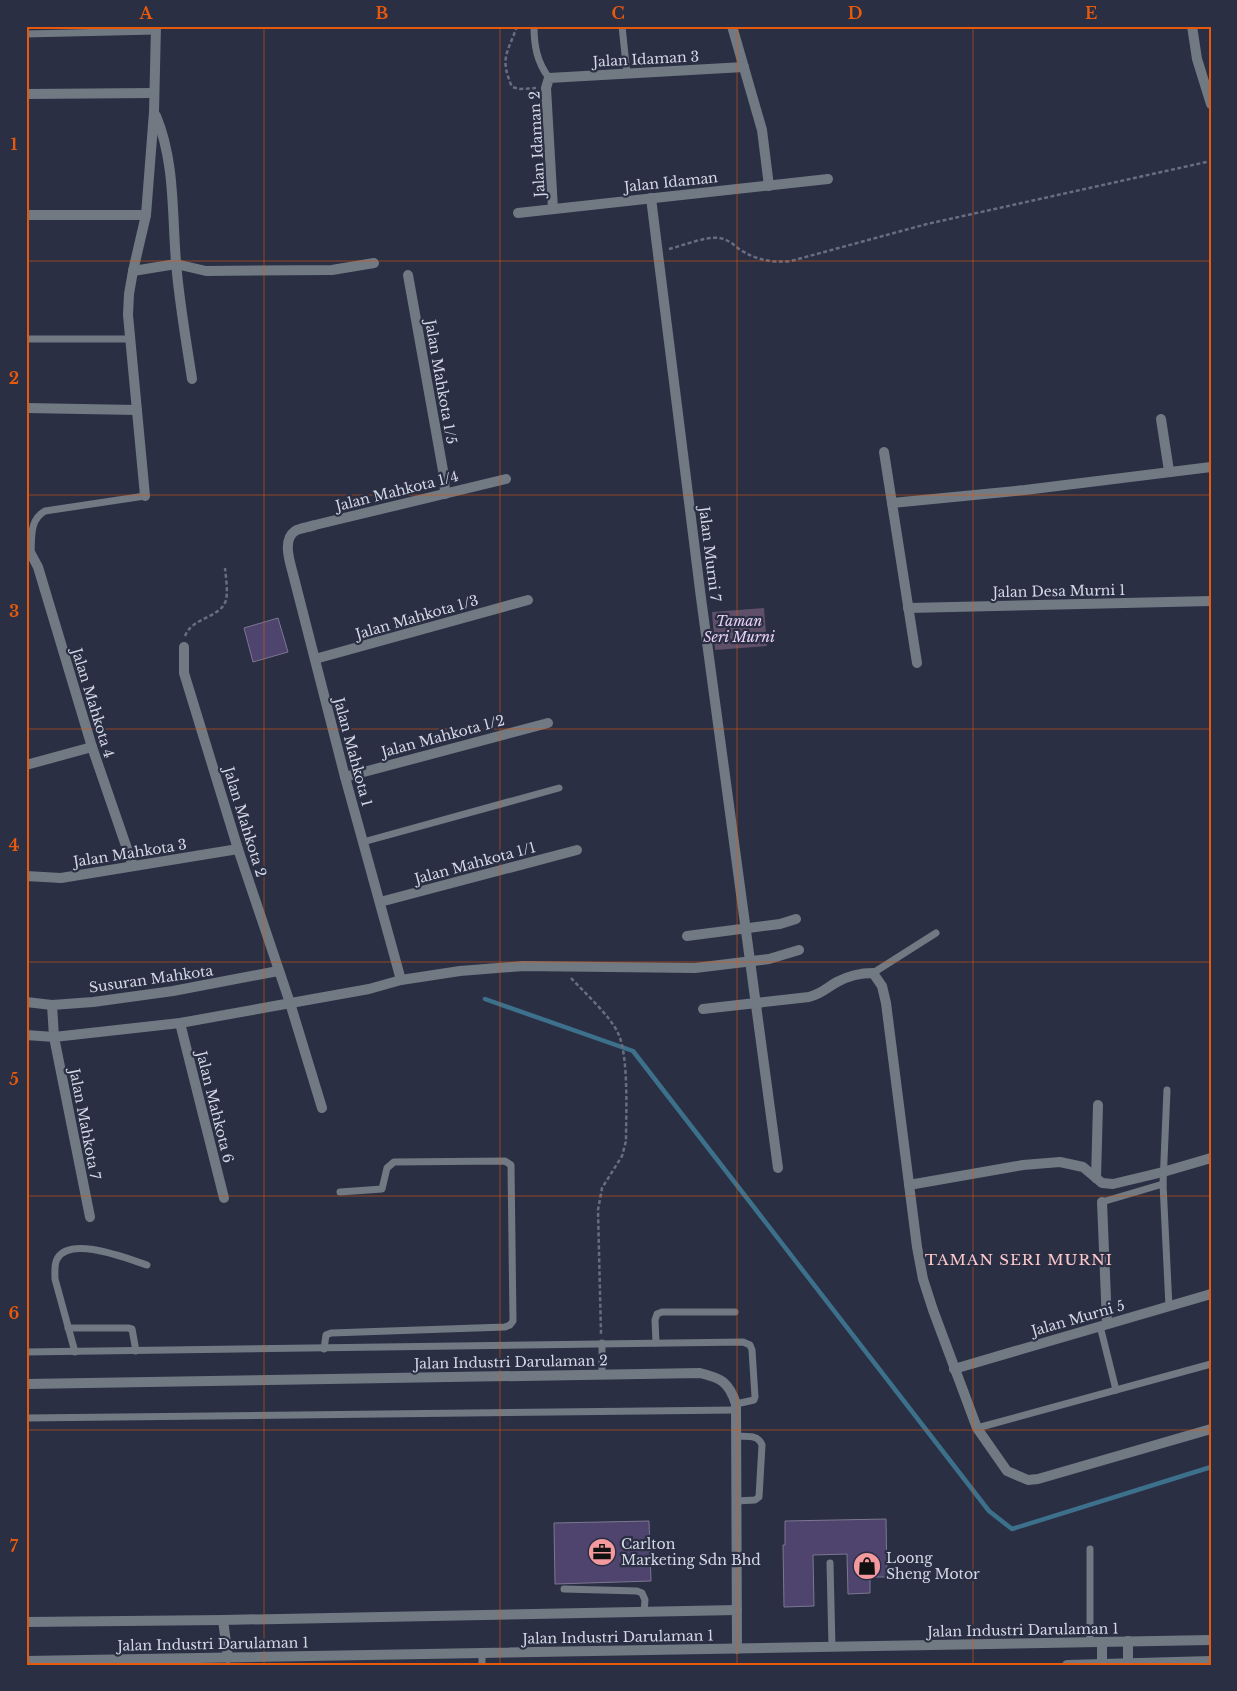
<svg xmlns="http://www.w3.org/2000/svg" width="1237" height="1691" viewBox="0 0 1237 1691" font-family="'Libre Baskerville',serif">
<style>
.green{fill:#604f68}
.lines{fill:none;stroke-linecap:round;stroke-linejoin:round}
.stream{stroke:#3d718b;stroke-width:4.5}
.building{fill:#4e446e;stroke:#7c7790}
.path{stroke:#686d7f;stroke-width:2.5;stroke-dasharray:4 2.5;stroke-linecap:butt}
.service{stroke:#717982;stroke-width:7}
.minor{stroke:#717982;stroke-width:10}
.tertiary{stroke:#717982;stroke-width:10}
.grid{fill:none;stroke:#e8590c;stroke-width:1;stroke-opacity:0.55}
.labels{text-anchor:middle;stroke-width:4.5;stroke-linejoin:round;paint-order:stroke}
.street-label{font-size:14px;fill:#d4d8e5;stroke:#2a2f44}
.park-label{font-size:14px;font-style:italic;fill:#ebd1f8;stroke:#2a2f44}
.poi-label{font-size:14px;fill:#d4d8e5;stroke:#2a2f44;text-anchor:start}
.neighbourhood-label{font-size:15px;letter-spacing:1px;fill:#fdc8ca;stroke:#2a2f44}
.neatline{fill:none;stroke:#e8590c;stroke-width:2}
.grid-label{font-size:16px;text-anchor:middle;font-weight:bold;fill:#e8590c}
</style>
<rect width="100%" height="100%" fill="#2a2f44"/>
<!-- green -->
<polygon class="green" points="764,608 767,646 715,650 712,612"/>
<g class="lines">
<!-- stream -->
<polyline class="stream" points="485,999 633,1051 989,1511 1012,1529 1211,1467"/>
</g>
<!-- building -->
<g class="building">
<polygon points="278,618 288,652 253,662 244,628"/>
<polygon points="886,1519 887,1577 870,1577 870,1593 848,1594 847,1554 813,1555 814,1606 784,1607 783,1545 785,1545 785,1521"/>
<polygon points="649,1521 651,1581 555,1584 554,1523"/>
</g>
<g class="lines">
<!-- path -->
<g class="path">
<path d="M517 26C508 53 499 57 512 87L520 89 536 88"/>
<path d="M669 249C682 246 706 236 719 238 727 239 733 244 739 249 756 260 771 263 791 261L927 224 1211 161"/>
<path d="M185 636C192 617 221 618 226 600 228 591 226 578 225 568"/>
<path d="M571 978C585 993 610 1016 618 1033 629 1056 626 1114 626 1141L622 1156 602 1188 598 1210 601 1334"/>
</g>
<!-- service -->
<g class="service">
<path d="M534 26C534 46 537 62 549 78"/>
<polyline points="622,26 627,74"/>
<polyline points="26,34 156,31"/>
<polyline points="26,339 130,339"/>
<path d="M31 554C32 538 29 520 45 511L145 496"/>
<polyline points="363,842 559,788"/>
<polyline points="873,973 936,933"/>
<polyline points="1167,1090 1163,1184 1169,1307"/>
<polyline points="1102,1202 1163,1184"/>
<polyline points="1100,1326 1116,1390"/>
<polyline points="68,1328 128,1328 132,1329 136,1351"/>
<polyline points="602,1343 602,1375"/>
<polyline points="656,1343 655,1320 657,1314 662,1312 735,1312"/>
<polyline points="324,1349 326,1335 331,1333 505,1327 510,1325 513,1321 511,1165 505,1161 394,1162 387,1168 382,1189 340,1192"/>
<polyline points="26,1352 743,1342 750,1345 752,1350 755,1397 754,1400 736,1404"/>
<path d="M75 1352 55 1279C55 1272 54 1265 57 1259 70 1235 128 1259 147 1265"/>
<polyline points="26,1418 736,1410"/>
<polyline points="977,1428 1211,1364"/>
<path d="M736 1436C747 1437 758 1434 762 1445L759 1497 755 1500 736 1501"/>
<polyline points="830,1563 832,1647"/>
<polyline points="564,1589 637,1591 642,1593 645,1600 644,1612"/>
<polyline points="1090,1642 1090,1549"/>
<polyline points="482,1653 482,1665"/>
</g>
<!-- minor -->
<g class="minor">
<polyline points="732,26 762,130 769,186"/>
<polyline points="26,94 154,93"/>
<path d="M156 116C175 161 172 213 176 262 179 301 186 340 192 379"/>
<polyline points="651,198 701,598 778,1168"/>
<polyline points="553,209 546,88 549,78 744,67"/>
<polyline points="518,213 828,179"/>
<polyline points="26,215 146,215"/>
<polyline points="133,271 176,264 206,271 332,270 374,263"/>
<polyline points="408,275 444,476 445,494"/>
<polyline points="26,408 137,410"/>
<polyline points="1161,419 1169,471"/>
<polyline points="884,452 917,663"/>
<polyline points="145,496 128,315 129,294 133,271 146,215 154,112 156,26"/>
<polyline points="892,503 1025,490 1211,467"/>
<polyline points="26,549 31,554 38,567 92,747 133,866"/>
<polyline points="908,608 1211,601"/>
<polyline points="184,647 184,673 238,849 290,1003 322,1108"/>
<polyline points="315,659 528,600"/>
<polyline points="26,765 92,747"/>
<polyline points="345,777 548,723"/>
<polyline points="26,876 61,878 238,849"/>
<polyline points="380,902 577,850"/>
<polyline points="687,936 780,924 796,919"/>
<path d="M401 980 345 777 293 574C290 562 282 540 295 531 300 528 310 527 315 525L506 479"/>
<polyline points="26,1002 52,1005 93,1002 173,991 278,971"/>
<polyline points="52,1005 54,1037 90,1217"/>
<path d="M703 1009 809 997C823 993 826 988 837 982 848 976 860 973 873 973L882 986 886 1003 917 1247 923 1279 933 1310 977 1428 1007 1471 1028 1480 1038 1479 1211 1429"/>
<polyline points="180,1023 224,1198"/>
<polyline points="26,1035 54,1037 180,1023 369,989 401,980 460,971 523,966 695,968 769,959 799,950"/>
<polyline points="1096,1178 1098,1105"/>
<polyline points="909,1185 1023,1165 1060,1162 1083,1167 1102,1183 1113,1184 1163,1172 1211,1158"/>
<polyline points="1102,1202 1107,1323"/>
<polyline points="954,1369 1211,1294"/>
<path d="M26 1384 700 1373C721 1378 729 1382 736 1404L737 1649"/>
<polyline points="223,1620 228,1658"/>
<polyline points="26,1622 223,1620 737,1610"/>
<polyline points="1128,1641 1128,1665"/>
<polyline points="1102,1642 1102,1665"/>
<polyline points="26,1661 1211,1640"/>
<polyline points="1067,1665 1211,1661"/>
</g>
<!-- tertiary -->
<polyline class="tertiary" points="1192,26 1197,59 1211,104"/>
</g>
<!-- grid -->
<path class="grid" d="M264 26V1665M500 26V1665M737 26V1665M973 26V1665M26 261H1211M26 495H1211M26 729H1211M26 962H1211M26 1196H1211M26 1430H1211"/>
<!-- icons -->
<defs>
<symbol id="office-disc" viewBox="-11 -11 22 22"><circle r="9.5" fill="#f49a9f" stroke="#2a2f44"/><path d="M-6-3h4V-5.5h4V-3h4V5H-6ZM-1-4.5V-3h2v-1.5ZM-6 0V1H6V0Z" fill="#111"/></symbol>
<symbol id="shop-disc" viewBox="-11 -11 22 22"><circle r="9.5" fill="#f49a9f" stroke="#2a2f44"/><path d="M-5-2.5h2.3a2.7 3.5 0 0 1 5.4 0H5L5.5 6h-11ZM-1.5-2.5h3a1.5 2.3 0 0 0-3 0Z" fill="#111"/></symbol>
</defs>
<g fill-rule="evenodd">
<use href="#office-disc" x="586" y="1536" width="32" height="32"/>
<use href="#shop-disc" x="851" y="1550" width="32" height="32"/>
</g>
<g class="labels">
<!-- street labels -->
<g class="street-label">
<text transform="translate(646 59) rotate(-3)" y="5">Jalan Idaman 3</text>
<text transform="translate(537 144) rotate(-93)" y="5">Jalan Idaman 2</text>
<text transform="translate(671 182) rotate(-6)" y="5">Jalan Idaman</text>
<text transform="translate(441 382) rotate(80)" y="5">Jalan Mahkota 1/5</text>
<text transform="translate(397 491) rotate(-14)" y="5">Jalan Mahkota 1/4</text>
<text transform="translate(710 554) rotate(83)" y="5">Jalan Murni 7</text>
<text transform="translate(1059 591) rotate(-1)" y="5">Jalan Desa Murni 1</text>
<text transform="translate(417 617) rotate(-16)" y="5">Jalan Mahkota 1/3</text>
<text transform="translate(93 703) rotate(73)" y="5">Jalan Mahkota 4</text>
<text transform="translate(443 736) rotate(-15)" y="5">Jalan Mahkota 1/2</text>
<text transform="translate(353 752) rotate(75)" y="5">Jalan Mahkota 1</text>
<text transform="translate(245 822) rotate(73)" y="5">Jalan Mahkota 2</text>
<text transform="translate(130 853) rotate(-9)" y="5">Jalan Mahkota 3</text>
<text transform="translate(475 863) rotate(-15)" y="5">Jalan Mahkota 1/1</text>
<text transform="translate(151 979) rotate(-8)" y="5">Susuran Mahkota</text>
<text transform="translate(215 1107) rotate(76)" y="5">Jalan Mahkota 6</text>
<text transform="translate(85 1124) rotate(79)" y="5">Jalan Mahkota 7</text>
<text transform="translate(1078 1318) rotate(-16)" y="5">Jalan Murni 5</text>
<text transform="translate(511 1362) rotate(-1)" y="5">Jalan Industri Darulaman 2</text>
<text transform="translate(1023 1630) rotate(-1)" y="5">Jalan Industri Darulaman 1</text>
<text transform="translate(618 1637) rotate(-1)" y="5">Jalan Industri Darulaman 1</text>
<text transform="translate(213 1644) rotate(-1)" y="5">Jalan Industri Darulaman 1</text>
</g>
<!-- park labels -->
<g class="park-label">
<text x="739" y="626">Taman<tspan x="739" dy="16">Seri Murni</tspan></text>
</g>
<!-- poi labels -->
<g class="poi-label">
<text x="621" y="1549">Carlton<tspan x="621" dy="16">Marketing Sdn Bhd</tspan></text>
<text x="886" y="1563">Loong<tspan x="886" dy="16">Sheng Motor</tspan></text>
</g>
<!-- neighbourhood labels -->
<g class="neighbourhood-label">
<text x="1019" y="1265">TAMAN SERI MURNI</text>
</g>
</g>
<!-- border -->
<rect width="1237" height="1691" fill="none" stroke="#2a2f44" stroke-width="55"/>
<rect x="28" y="28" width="1182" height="1636" class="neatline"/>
<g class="grid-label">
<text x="146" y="19">A</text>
<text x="382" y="19">B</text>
<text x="618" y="19">C</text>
<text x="855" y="19">D</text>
<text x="1091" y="19">E</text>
<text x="14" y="150">1</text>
<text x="14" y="384">2</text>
<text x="14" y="617">3</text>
<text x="14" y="851">4</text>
<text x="14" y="1085">5</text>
<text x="14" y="1319">6</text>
<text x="14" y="1552">7</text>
</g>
</svg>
